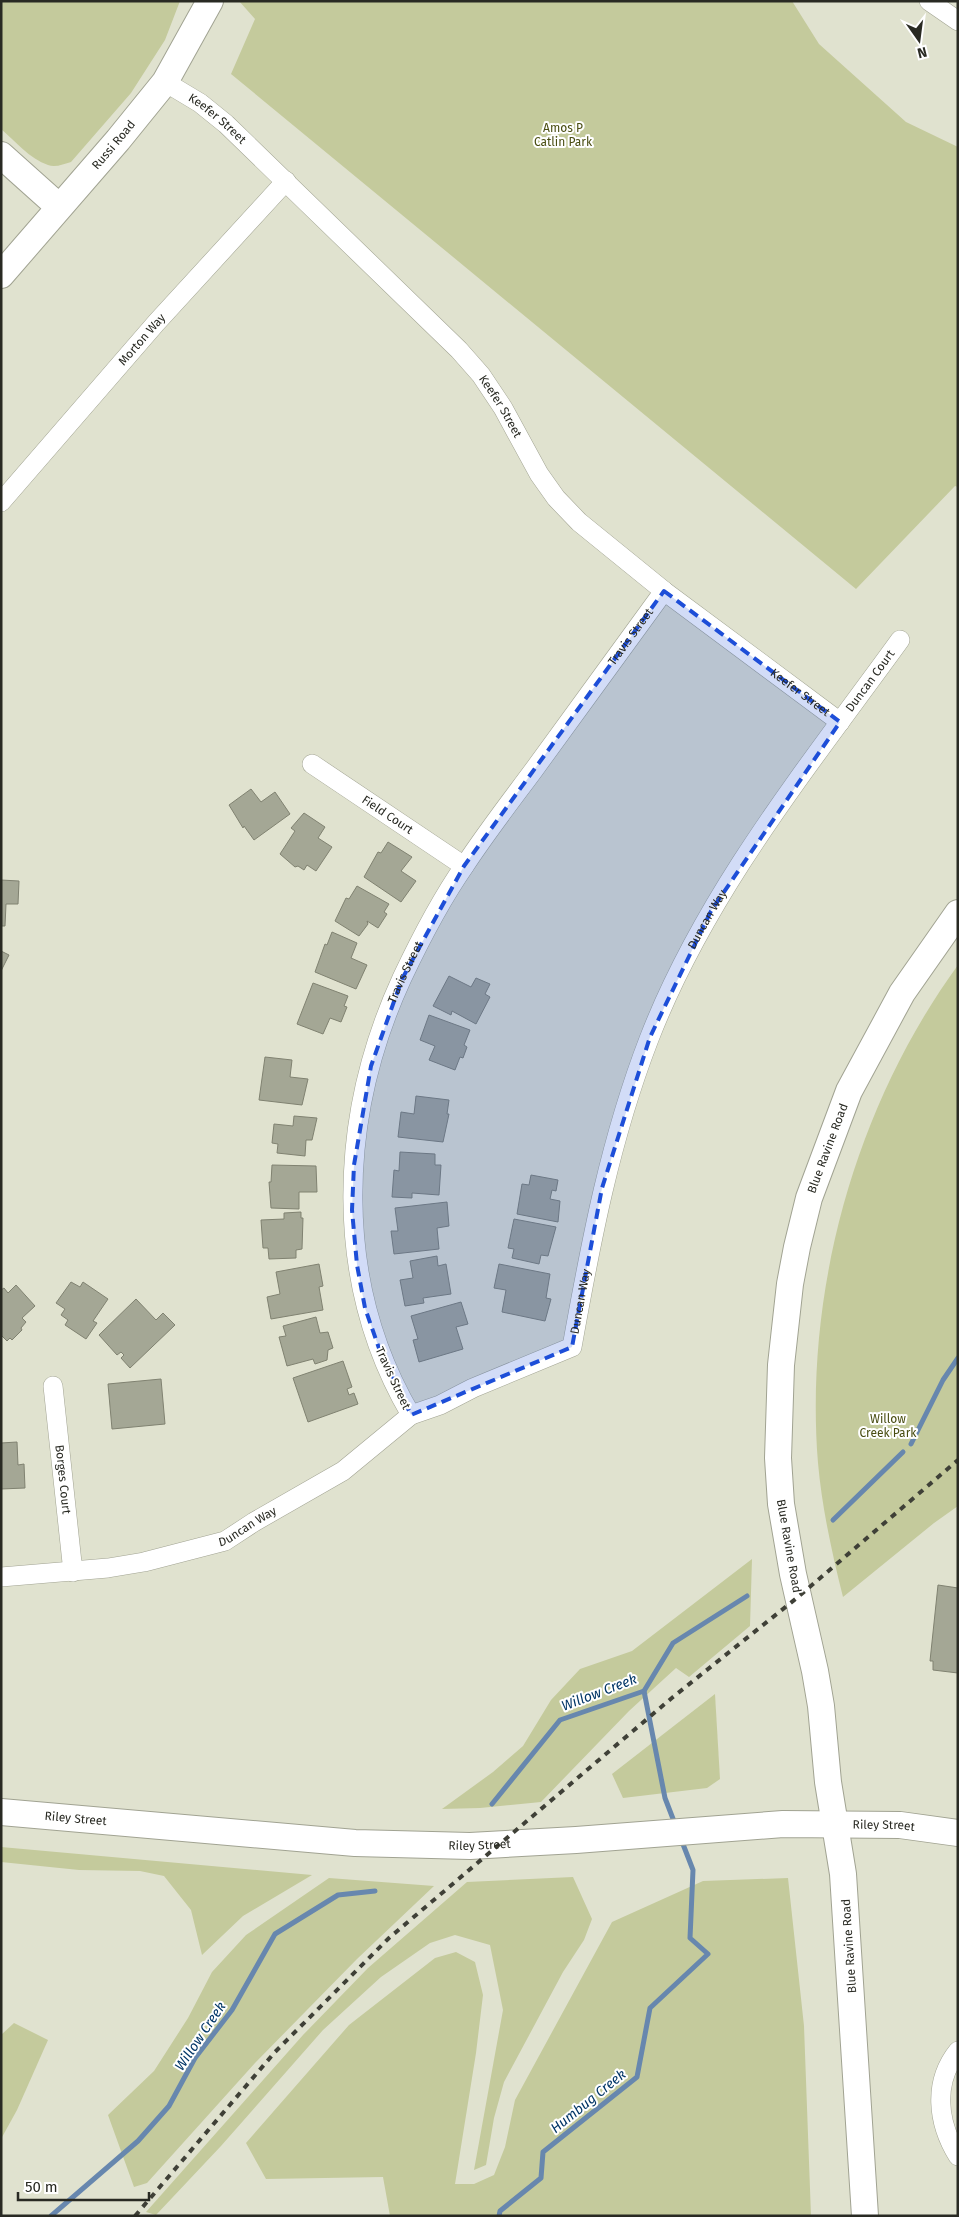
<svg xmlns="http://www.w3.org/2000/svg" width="959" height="2217" viewBox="0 0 959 2217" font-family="'Fira Sans',sans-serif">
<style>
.green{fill:#c4ca9c}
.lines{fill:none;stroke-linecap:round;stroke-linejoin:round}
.stream{stroke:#6787ae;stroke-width:5}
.building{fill:#a4a795;stroke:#808271}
.street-casing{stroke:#a1a392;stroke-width:20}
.secondary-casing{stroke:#a1a392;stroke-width:28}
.street{stroke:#fff;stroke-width:19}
.secondary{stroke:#fff;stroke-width:26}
.rail{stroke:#3f4037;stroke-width:4;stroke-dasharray:6 6;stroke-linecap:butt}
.marked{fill:#1d4ed8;fill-opacity:0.2;stroke:#1d4ed8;stroke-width:4;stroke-dasharray:10 6;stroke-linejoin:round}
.labels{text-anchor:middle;stroke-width:4;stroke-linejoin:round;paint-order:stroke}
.street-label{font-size:12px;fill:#292a23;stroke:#fff}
.park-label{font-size:12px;fill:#494d11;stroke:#fff}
.water-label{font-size:14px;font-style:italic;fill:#023667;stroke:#fff}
</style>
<rect width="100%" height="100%" fill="#e0e2cf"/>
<!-- green -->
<g class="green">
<path d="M1 1H180L165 40 131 93 71 162C64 164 55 168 48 165 30 159 15 141 1 129Z"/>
<polygon points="239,1 792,1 819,44 906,122 958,147 958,487 955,486 856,589 231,74 255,19"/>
<path d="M958 965V1506L934 1523 843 1597C832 1553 822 1508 818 1463 804 1290 856 1105 958 965Z"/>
<polygon points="752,1559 750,1626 689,1677 676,1668 629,1711 541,1802 480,1808 442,1809 493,1772 523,1746 551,1700 580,1669 632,1651"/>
<polygon points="715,1694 720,1779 707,1788 623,1798 612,1774"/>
<polygon points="1,1847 312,1875 243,1916 202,1955 191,1910 164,1876 140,1871 79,1870 1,1862"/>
<polygon points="573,1877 592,1919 584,1940 563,1972 504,2082 494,2118 486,2165 474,2170 503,2010 490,1945 455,1935 430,1943 381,1977 323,2030 221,2146 156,2215 146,2212 303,2035 368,1968 467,1882"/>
<polygon points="329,1878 434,1886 357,1959 255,2063 147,2183 134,2187 108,2115 154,2071 188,2018 212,1972 246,1935"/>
<polygon points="788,1878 804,2026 811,2216 390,2216 383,2177 266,2179 246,2143 349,2025 435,1958 456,1952 475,1962 483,1995 476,2053 455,2184 474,2184 494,2175 505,2147 515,2100 612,1922 703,1881"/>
<polygon points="14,2023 48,2040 17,2110 1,2139 1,2035"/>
</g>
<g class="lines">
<!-- stream -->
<g class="stream">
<polyline points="911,1444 943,1380 958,1358"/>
<polyline points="833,1520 903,1452"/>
<polyline points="644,1691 665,1798 675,1824"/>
<polyline points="492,1804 560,1720 644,1691 673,1643 747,1596"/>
<polyline points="51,2216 138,2141 169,2106 195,2058 232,2010 275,1934 338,1895 375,1891"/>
<polyline points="499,2216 500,2211 541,2178 543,2152 637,2077 650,2008 708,1954 690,1938 693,1870 681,1839"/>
</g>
</g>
<!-- building -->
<g class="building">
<polygon points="251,789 261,802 275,792 290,814 254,840 244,826 243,828 229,805"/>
<polygon points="304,813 325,827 318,838 332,847 316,871 307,865 304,870 298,866 295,867 280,854 295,831 291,828"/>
<polygon points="388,842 412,857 401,871 416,881 401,902 364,877 378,852 381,853"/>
<polygon points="1,880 19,881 18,904 6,904 5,926 1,926"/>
<polygon points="357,886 389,904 384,912 387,914 378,928 367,921 368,924 359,936 335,921 346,898 349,899"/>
<polygon points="332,932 357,943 351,958 367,965 356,989 315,972 325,944 327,945"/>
<polygon points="1,951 9,955 1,971"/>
<polygon points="449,976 471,987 476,978 490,984 485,994 490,997 476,1024 452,1011 451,1015 433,1006"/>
<polygon points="313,983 348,996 344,1006 347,1007 341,1022 330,1018 323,1034 297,1024"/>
<polygon points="429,1015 470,1030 464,1045 467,1047 463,1058 460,1057 455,1070 429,1060 435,1046 420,1040"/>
<polygon points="265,1057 292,1060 290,1077 308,1079 302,1105 259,1100"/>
<polygon points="416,1096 449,1100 447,1114 449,1114 443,1142 398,1137 401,1112 414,1114"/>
<polygon points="294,1116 317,1118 312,1140 306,1140 305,1156 277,1153 278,1144 272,1143 274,1124 293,1126"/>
<polygon points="400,1152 435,1154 435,1165 441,1165 439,1195 412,1193 412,1198 392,1197 394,1170 399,1171"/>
<polygon points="272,1165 316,1166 317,1192 299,1192 299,1209 271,1208 269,1182 271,1182"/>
<polygon points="531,1175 558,1180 556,1191 552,1190 550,1199 560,1201 558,1222 517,1214 522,1184 529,1185"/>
<polygon points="447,1202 449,1226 437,1228 439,1249 394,1254 391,1231 398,1231 395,1208"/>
<polygon points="301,1212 301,1218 303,1218 302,1249 296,1250 296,1258 269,1259 268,1248 263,1248 261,1220 284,1219 284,1213"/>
<polygon points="514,1219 556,1227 548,1256 541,1255 539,1264 512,1258 514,1249 508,1248"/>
<polygon points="437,1256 438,1266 446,1264 451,1294 423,1298 424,1303 405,1306 400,1280 413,1278 410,1261"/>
<polygon points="319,1264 323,1286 319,1287 323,1310 271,1319 267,1297 280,1294 276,1272"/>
<polygon points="499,1264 550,1274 546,1298 551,1299 545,1321 502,1312 506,1290 494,1288"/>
<polygon points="71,1282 80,1287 83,1282 108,1299 93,1321 97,1323 86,1339 65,1325 68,1320 61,1315 65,1309 56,1303"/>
<polygon points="16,1285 35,1306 22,1318 26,1322 21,1328 22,1330 12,1340 10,1338 7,1341 1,1335 1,1290 4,1288 8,1293"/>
<polygon points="136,1299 156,1320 163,1313 175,1325 130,1368 121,1358 124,1355 121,1352 117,1355 99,1335"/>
<polygon points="461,1302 468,1324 456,1327 463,1349 419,1362 413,1340 418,1339 411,1316"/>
<polygon points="316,1317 320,1333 328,1332 333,1348 328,1350 327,1360 315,1364 313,1359 287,1366 279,1337 286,1336 283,1326"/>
<polygon points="343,1361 352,1387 347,1389 349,1395 354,1393 358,1404 308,1422 293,1378"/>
<polygon points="161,1379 165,1424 112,1429 108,1384"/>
<polygon points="17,1442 18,1465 24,1464 25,1488 1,1489 1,1443"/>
<polygon points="938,1585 958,1588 958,1673 933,1670 933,1661 930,1661"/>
</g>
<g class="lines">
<defs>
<g id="street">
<polyline points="929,1 958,21"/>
<path id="s1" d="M165 82 200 103 226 124 459 350 481 375 503 408 539 474 556 498 579 522 664 591 840 722"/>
<path id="s2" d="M1 502 156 323 286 181"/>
<path id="s3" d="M312 764 464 866"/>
<path id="s4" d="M53 1386 73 1572"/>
<path id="s5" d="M411 1415C332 1281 338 1117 402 978 419 942 442 898 465 865 486 833 510 802 533 771 577 711 620 651 664 591"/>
<path id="s6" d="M1 1577 108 1568 144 1562 225 1541 254 1522 343 1471 411 1415 440 1405 473 1388 572 1347C591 1241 610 1140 649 1039 706 892 808 767 900 640"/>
<path d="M958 2051C933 2082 937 2122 958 2156"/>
</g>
<g id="secondary">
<polyline points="1,155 58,206"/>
<path id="s7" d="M1 275 118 140 165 82 210 1"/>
<path id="s8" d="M1 1812 355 1843 470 1846 576 1840 783 1824 900 1825 958 1833"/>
<path id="s9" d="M865 2216 843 1874 828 1782 821 1706 815 1671 793 1574 781 1504 778 1458 781 1365 790 1284 797 1247 809 1198 849 1091 902 993 958 913"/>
</g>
</defs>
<!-- street casing -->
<use href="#street" class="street-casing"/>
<!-- secondary casing -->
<use href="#secondary" class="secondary-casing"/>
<!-- street -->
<use href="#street" class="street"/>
<!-- secondary -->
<use href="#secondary" class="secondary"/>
<!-- rail -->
<polyline class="rail" points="135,2216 275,2052 389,1938 673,1697 798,1597 958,1460"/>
</g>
<!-- marked area -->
<path class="marked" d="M664 591 840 722 711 911 650 1037 602 1188 572 1347 411 1415 381 1354 365 1308 357 1265 352 1210 354 1165 371 1066 402 979 464 866Z"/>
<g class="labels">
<!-- street labels -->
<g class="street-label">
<text dy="4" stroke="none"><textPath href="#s1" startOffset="64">Keefer Street</textPath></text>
<text dy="4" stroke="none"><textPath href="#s7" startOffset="172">Russi Road</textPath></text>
<text dy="4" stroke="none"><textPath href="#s2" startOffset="215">Morton Way</textPath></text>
<text dy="4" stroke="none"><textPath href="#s1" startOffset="469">Keefer Street</textPath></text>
<text dy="4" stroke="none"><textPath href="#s5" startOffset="866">Travis Street</textPath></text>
<text dy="4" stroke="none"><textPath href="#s6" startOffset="1368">Duncan Court</textPath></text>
<text dy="4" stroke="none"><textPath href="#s1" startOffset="889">Keefer Street</textPath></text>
<text dy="4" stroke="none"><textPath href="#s3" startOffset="91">Field Court</textPath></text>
<text dy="4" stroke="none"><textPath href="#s6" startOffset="1079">Duncan Way</textPath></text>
<text dy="4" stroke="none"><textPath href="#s5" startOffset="461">Travis Street</textPath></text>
<text dy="4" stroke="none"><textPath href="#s9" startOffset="1080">Blue Ravine Road</textPath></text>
<text dy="4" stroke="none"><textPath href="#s6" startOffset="674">Duncan Way</textPath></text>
<text transform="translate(393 1378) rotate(65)" y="4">Travis Street</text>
<text dy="4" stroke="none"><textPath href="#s4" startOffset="94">Borges Court</textPath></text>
<text dy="4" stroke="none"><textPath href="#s6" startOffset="254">Duncan Way</textPath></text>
<text transform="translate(789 1546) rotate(80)" y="4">Blue Ravine Road</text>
<text dy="4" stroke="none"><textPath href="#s8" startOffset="75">Riley Street</textPath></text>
<text dy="4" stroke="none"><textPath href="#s8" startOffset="885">Riley Street</textPath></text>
<text dy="4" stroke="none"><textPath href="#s8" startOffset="480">Riley Street</textPath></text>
<text transform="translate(849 1946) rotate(-94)" y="4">Blue Ravine Road</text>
</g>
<!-- park labels -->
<g class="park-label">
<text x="563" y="132">Amos P<tspan x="563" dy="14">Catlin Park</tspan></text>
<text x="888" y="1423">Willow<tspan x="888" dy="14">Creek Park</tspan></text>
</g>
<!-- water labels -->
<g class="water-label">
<text transform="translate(599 1692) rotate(-21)" y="5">Willow Creek</text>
<text transform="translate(200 2036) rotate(-56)" y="5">Willow Creek</text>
<text transform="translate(588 2101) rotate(-39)" y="5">Humbug Creek</text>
</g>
</g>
<!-- border -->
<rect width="959" height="2217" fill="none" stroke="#292a23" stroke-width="5"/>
<!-- north arrow -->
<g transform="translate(919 40) rotate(166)" stroke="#ffffff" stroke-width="4" paint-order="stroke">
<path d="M0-4L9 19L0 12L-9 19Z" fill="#292a23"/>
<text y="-8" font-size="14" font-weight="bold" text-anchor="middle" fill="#292a23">N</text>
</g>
<!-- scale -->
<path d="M18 2192v8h131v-8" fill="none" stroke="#292a23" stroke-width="2.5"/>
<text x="25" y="2192" font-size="15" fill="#292a23" stroke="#ffffff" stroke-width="4" paint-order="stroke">50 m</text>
</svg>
